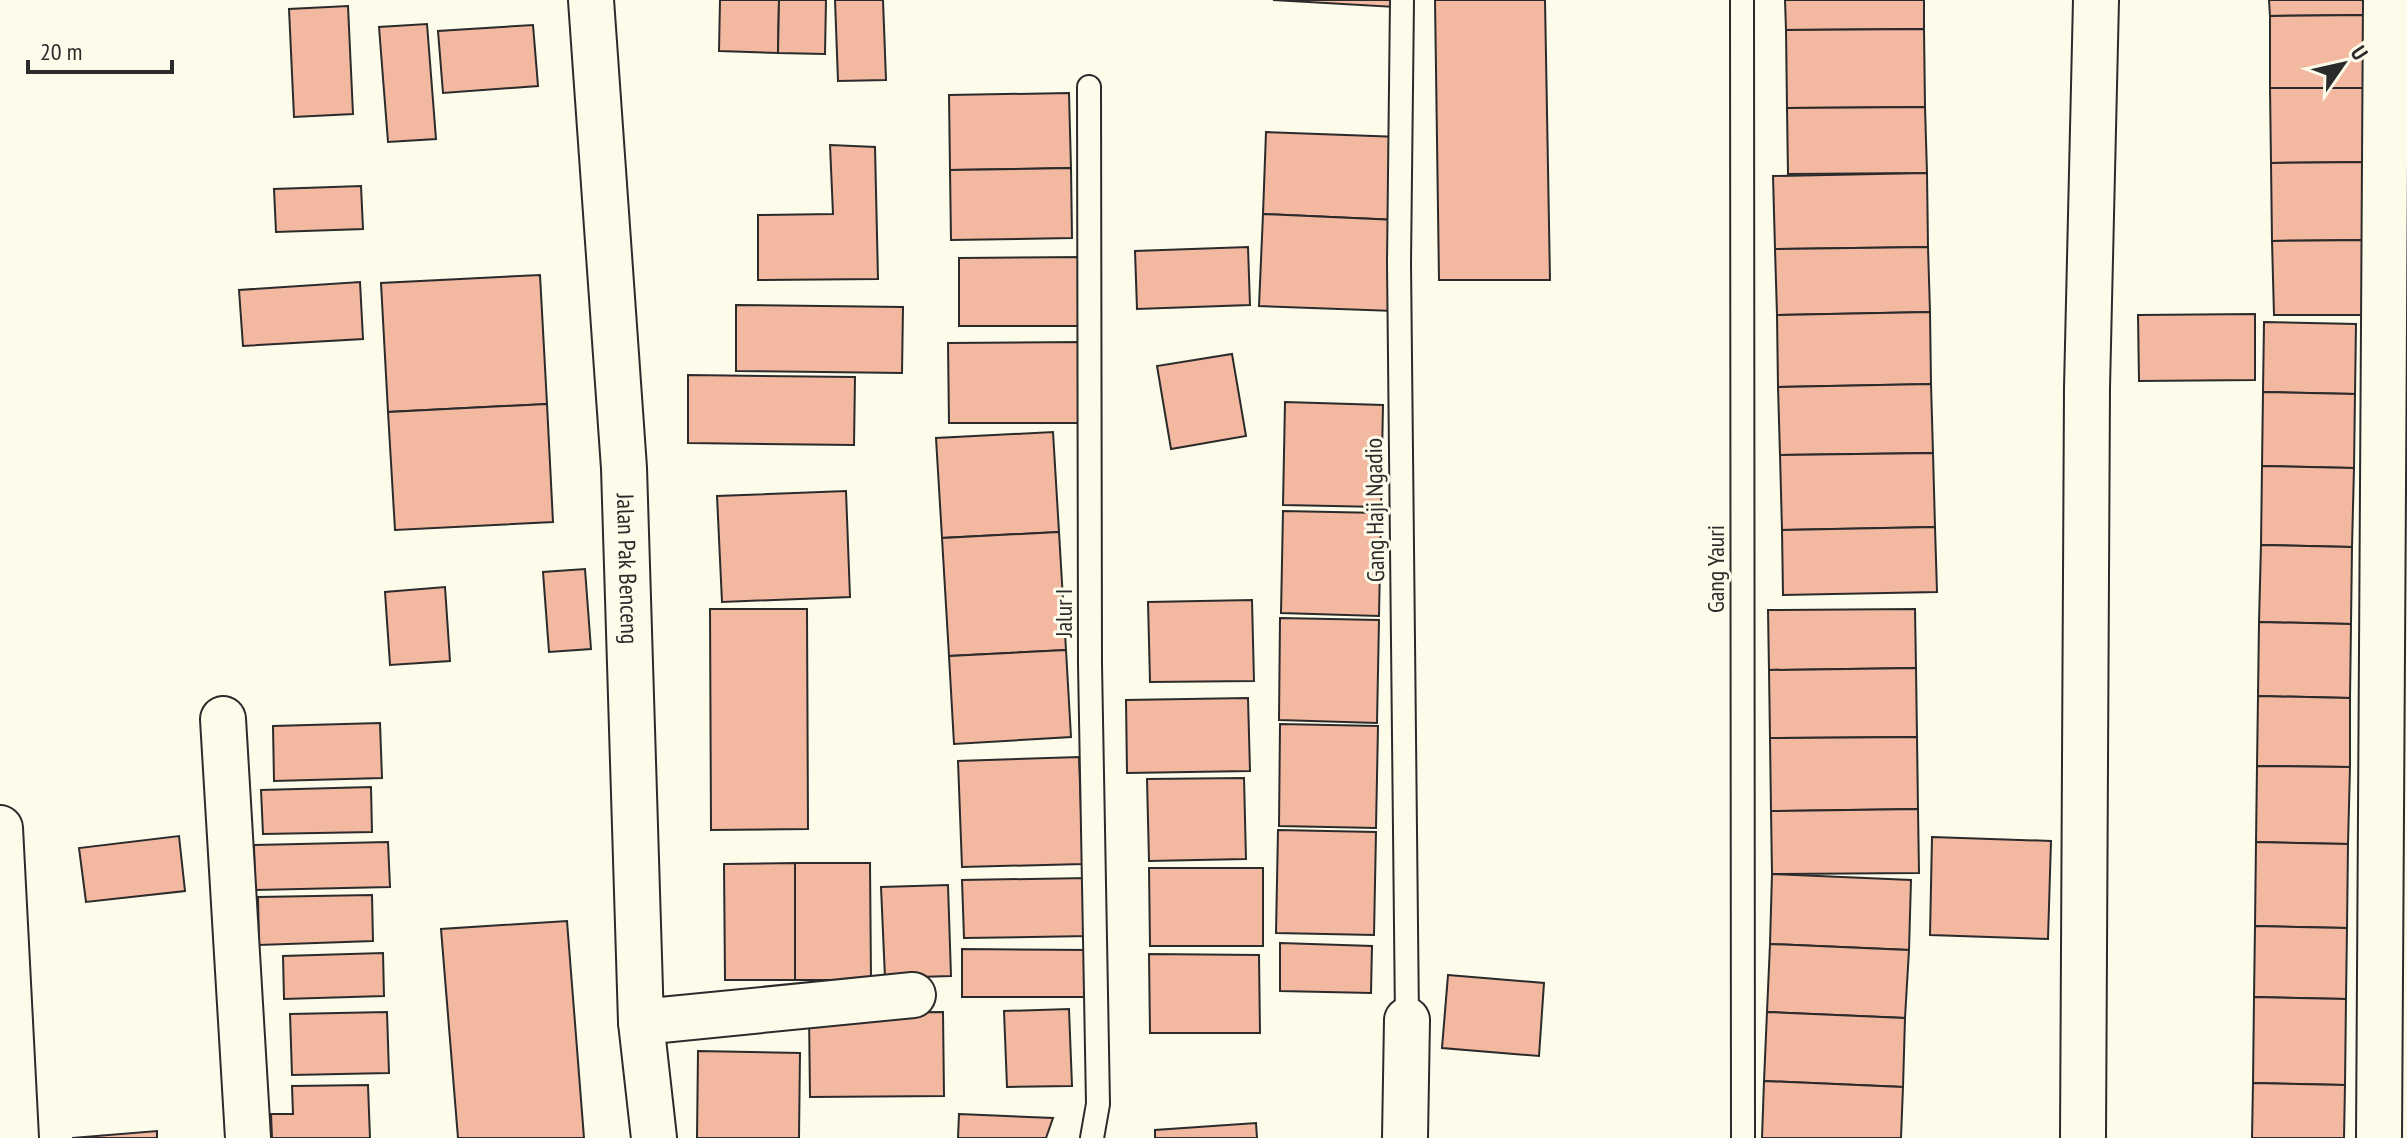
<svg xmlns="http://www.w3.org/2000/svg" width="2407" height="1138" viewBox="0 0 2407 1138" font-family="'PT Sans Narrow',sans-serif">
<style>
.building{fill:#f2b8a0;stroke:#2b2b2b;stroke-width:2}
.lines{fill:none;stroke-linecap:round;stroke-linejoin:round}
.service-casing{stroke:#2b2b2b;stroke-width:26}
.minor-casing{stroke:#2b2b2b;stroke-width:48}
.service{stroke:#fdfbea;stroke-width:22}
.minor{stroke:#fdfbea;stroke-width:44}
.labels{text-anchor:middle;stroke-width:6;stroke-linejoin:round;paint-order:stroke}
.street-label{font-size:24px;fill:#2b2b2b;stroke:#fdfbea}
</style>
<rect width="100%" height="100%" fill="#fdfbea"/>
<!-- building -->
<g class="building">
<polygon points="720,0 779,0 778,53 719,51"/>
<polygon points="779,0 826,0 825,54 778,53"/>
<polygon points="835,0 883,0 886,80 838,81"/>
<polygon points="1273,0 1395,0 1395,7"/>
<polygon points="1435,0 1545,0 1550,280 1439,280"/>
<polygon points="1785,0 1924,0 1924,29 1786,30"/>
<polygon points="2269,0 2366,0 2366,15 2270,16"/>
<polygon points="348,6 353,114 294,117 289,9"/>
<polygon points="2366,15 2367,88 2270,88 2270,16"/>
<polygon points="427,24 436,139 388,142 379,27"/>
<polygon points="533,25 538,86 443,93 438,31"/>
<polygon points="1924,29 1925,107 1787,108 1786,30"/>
<polygon points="2270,88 2367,88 2368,162 2271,163"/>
<polygon points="1069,93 1071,168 950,170 949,95"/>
<polygon points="1925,107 1927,173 1788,174 1787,108"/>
<polygon points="1266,132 1400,137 1397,220 1263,214"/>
<polygon points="830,145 875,147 878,279 758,280 758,215 833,214"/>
<polygon points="2368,162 2370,240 2272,241 2271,163"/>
<polygon points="1071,168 1072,238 951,240 950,170"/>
<polygon points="1927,173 1928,247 1775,249 1773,176"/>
<polygon points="361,186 363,229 276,232 274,189"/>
<polygon points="1263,214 1397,220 1394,311 1259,306"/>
<polygon points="2370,240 2371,315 2274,315 2272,241"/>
<polygon points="1248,247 1250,305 1137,309 1135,251"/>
<polygon points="1928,247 1930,312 1777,315 1775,249"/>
<polygon points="1083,257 1083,326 959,326 959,258"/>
<polygon points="540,275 547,404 388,412 381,283"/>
<polygon points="360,282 363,339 243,346 239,290"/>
<polygon points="736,305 903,307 902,373 736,371"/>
<polygon points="1930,312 1931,384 1778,387 1777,315"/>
<polygon points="2255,314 2255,380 2139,381 2138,315"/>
<polygon points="2264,322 2356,324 2355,394 2263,392"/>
<polygon points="1082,342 1083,423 949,423 948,343"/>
<polygon points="1232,354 1246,436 1171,449 1157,366"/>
<polygon points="688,375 855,377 854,445 688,443"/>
<polygon points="1931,384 1933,453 1780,455 1778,387"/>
<polygon points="2263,392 2355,394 2354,468 2262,466"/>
<polygon points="1285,402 1383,405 1381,507 1283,505"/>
<polygon points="547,404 553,522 395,530 388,412"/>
<polygon points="1053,432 1059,532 942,538 936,438"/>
<polygon points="1933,453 1935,527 1782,530 1780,455"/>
<polygon points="2262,466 2354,468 2352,547 2261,545"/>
<polygon points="846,491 850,597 722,602 717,496"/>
<polygon points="1283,511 1381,513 1379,616 1281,613"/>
<polygon points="1935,527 1937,592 1783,595 1782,530"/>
<polygon points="1059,532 1066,650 949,656 942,538"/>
<polygon points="2261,545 2352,547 2351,624 2259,622"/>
<polygon points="585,569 591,649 549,652 543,572"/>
<polygon points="445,587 450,661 390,665 385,592"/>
<polygon points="1252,600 1254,681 1150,682 1148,602"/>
<polygon points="710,609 807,609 808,829 711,830"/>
<polygon points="1915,609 1916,668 1769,670 1768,610"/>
<polygon points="1280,618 1379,620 1377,723 1279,720"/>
<polygon points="2259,622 2351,624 2350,698 2258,696"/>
<polygon points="1066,650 1071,737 954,744 949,656"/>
<polygon points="1916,668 1917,737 1770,738 1769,670"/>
<polygon points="2258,696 2350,698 2350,767 2257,766"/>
<polygon points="1248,698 1250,771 1127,773 1126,700"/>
<polygon points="380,723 382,778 274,781 273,726"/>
<polygon points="1280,724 1378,726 1376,828 1279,826"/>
<polygon points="1917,737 1918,809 1771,811 1770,738"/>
<polygon points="1079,757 1083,864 962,867 958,761"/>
<polygon points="2257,766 2350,767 2348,844 2256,842"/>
<polygon points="1244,778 1246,859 1149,861 1147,779"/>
<polygon points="371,787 372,832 263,834 261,790"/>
<polygon points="1918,809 1919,873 1772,874 1771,811"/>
<polygon points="1278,830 1376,832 1374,935 1276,933"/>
<polygon points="179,836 185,891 86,902 79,848"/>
<polygon points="1932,837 2051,841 2048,939 1930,935"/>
<polygon points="388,842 390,887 255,890 254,845"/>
<polygon points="2256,842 2348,844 2347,928 2255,926"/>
<polygon points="795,863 870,863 871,980 795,980"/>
<polygon points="795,863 795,980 725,980 724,864"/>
<polygon points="1149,868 1263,868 1263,946 1150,946"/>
<polygon points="1772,874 1911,880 1909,950 1770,944"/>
<polygon points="1089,878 1090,936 964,938 962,880"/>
<polygon points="948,885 951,976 885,978 881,887"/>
<polygon points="372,895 373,941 259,945 258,897"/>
<polygon points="567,921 584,1138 458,1138 441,929"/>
<polygon points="2255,926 2347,928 2346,999 2254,997"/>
<polygon points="1280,943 1372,946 1371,993 1280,991"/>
<polygon points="1770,944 1909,950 1905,1018 1767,1012"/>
<polygon points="962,949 1088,950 1088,997 962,997"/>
<polygon points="383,953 384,996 284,999 283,956"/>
<polygon points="1149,954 1259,955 1260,1033 1150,1033"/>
<polygon points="1448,975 1544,983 1539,1056 1442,1048"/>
<polygon points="2254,997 2346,999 2345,1085 2253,1083"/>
<polygon points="1069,1009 1072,1086 1007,1087 1004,1011"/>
<polygon points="387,1012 389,1073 292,1075 290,1014"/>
<polygon points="943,1012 944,1096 810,1097 809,1013"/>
<polygon points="1767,1012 1905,1018 1903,1087 1764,1081"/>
<polygon points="698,1051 800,1053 799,1138 697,1138"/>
<polygon points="1764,1081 1903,1087 1901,1138 1762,1138"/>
<polygon points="2253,1083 2345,1085 2344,1138 2252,1138"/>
<polygon points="368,1085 370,1138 272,1138 271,1114 293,1114 292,1086"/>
<polygon points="959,1114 1053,1118 1046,1138 958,1138"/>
<polygon points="1256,1123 1257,1138 1155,1138 1155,1130"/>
<polygon points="157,1131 157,1138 72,1138"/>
</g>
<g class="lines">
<defs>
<g id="service">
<polyline points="1402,0 1399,263 1407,1020"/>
<polyline points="1742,0 1743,1138"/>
<polyline points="1089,87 1090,664 1098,1104 1092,1138"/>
</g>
<g id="minor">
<path id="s1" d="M591 0 624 468 641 1022 654 1138"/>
<polyline points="223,719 248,1138"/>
<polyline points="0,828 16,1138"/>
<polyline points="641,1022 913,995"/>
<polyline points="1405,1138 1407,1020"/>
<polyline points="2083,1138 2087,388 2096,0"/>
<polyline points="2379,1138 2386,0"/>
</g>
</defs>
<!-- service casing -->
<use href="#service" class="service-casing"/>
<!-- minor casing -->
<use href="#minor" class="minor-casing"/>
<!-- service -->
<use href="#service" class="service"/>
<!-- minor -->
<use href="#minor" class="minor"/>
</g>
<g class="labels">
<!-- street labels -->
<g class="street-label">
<text transform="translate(1375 510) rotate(-91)" y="8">Gang Haji Ngadio</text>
<text dy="8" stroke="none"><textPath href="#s1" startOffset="570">Jalan Pak Benceng</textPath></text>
<text transform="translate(1716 569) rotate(-90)" y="8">Gang Yauri</text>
<text transform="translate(1064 613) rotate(-90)" y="8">Jalur I</text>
</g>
</g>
<!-- north arrow -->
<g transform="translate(2343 64) rotate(56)" stroke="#fdfbea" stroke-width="6" paint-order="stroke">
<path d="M0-6L14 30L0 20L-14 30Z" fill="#2b2b2b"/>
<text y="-12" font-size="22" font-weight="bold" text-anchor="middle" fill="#2b2b2b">U</text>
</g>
<!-- scale -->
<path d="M28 60v12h144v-12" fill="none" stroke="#2b2b2b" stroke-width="4"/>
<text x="40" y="60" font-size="24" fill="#2b2b2b" stroke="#fdfbea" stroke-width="6" paint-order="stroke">20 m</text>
</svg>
